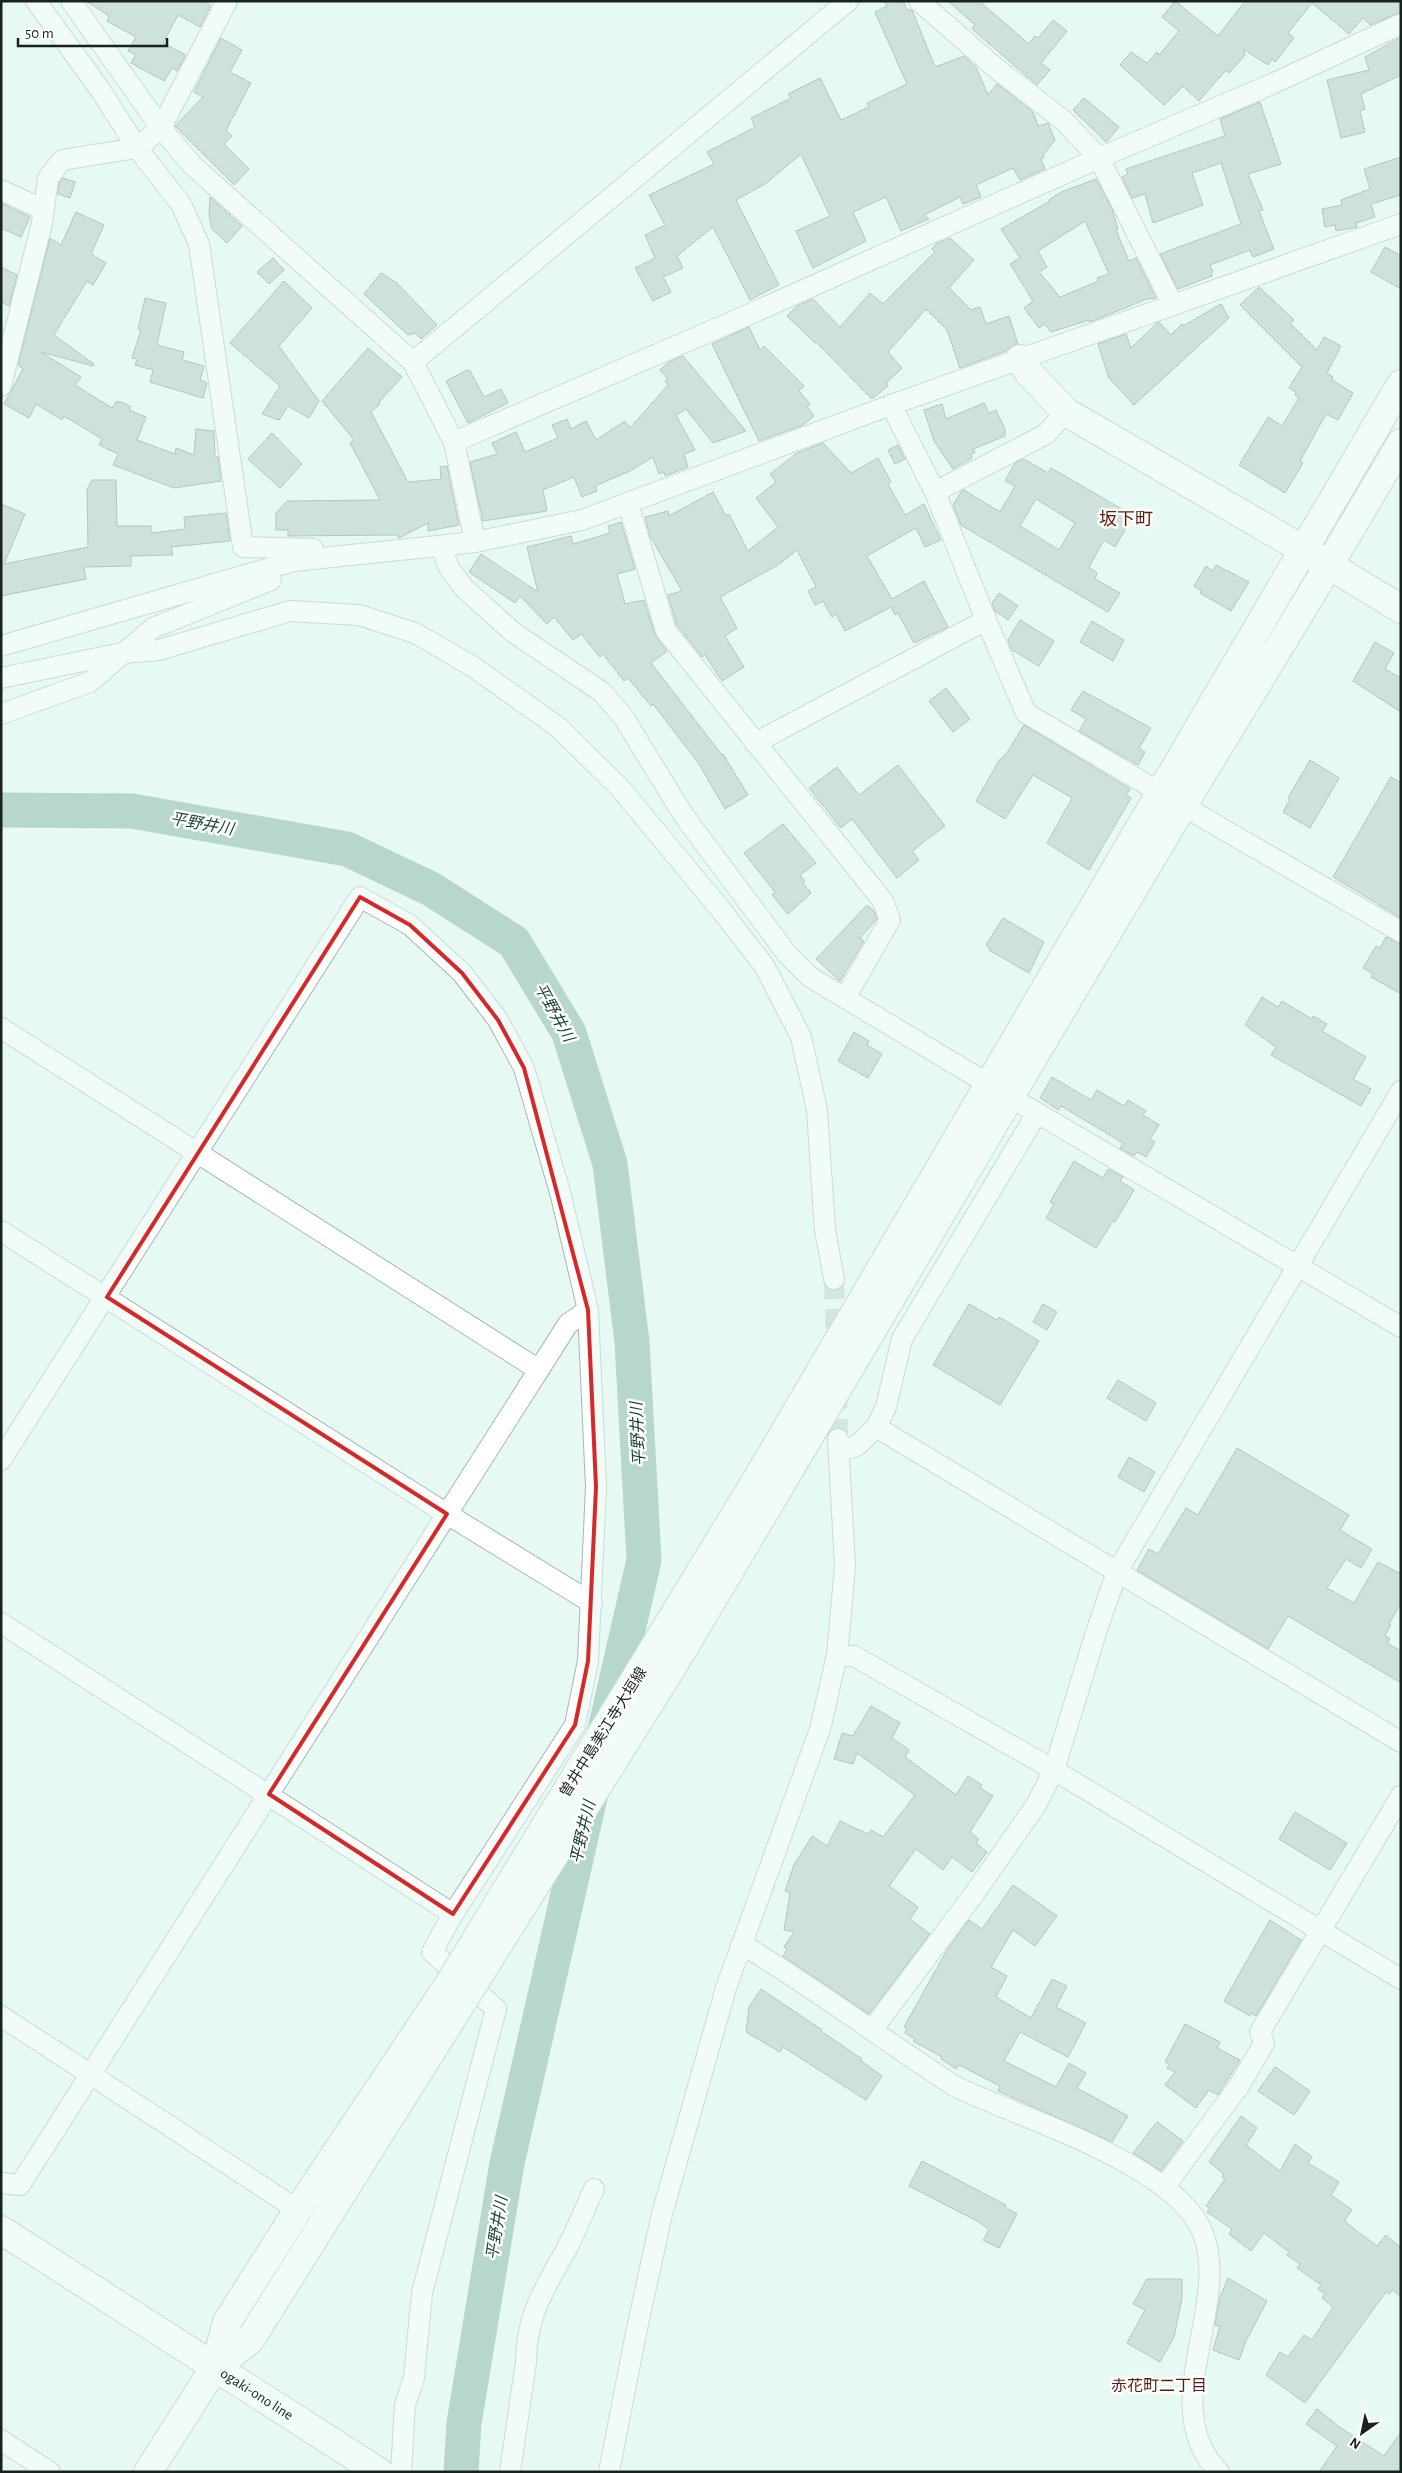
<svg xmlns="http://www.w3.org/2000/svg" width="1402" height="2473" viewBox="0 0 1402 2473" font-family="'Alegreya Sans','Noto Sans JP',sans-serif">
<style>
.lines{fill:none;stroke-linecap:round;stroke-linejoin:round}
.river{stroke:#7faea1;stroke-width:35}
.building{fill:#b1c4be;stroke:#778984;fill-rule:evenodd}
.street-tunnel{stroke:#bdcfc9;stroke-width:20;stroke-dasharray:20 10;stroke-linecap:butt}
.street-casing{stroke:#a5b8b2;stroke-width:22}
.secondary-casing{stroke:#a5b8b2;stroke-width:30}
.street{stroke:#fff;stroke-width:20}
.secondary{stroke:#fff;stroke-width:28}
.secondary-bridge-casing{stroke:#a5b8b2;stroke-width:30;stroke-linecap:butt}
.secondary-bridge{stroke:#fff;stroke-width:28}
.marked{fill:none;stroke:#d62828;stroke-width:4;stroke-linejoin:round}
.labels{text-anchor:middle;stroke-width:5;stroke-linejoin:round;paint-order:stroke}
.street-label{font-size:15px;fill:#1a221f;stroke:#fff}
.water-label{font-size:16px;font-style:italic;fill:#184339;stroke:#fff}
.neighbourhood-label{font-size:16px;fill:#5e1b0c;stroke:#fff}
.quarter-label{font-size:18px;fill:#5e1b0c;stroke:#fff}
</style>
<rect width="100%" height="100%" fill="#e6faf3"/>
<g class="lines">
<!-- river -->
<g class="river">
<polyline points="1,810 132,811 347,849 431,889 514,942 569,1033 610,1164 632,1342 644,1560 605,1730"/>
<polyline points="461,2472 464,2423 507,2163 591,1793"/>
</g>
</g>
<!-- building -->
<g class="building">
<polygon points="86,1 204,1 211,5 200,27 178,15 163,43 186,55 177,71 172,68 164,81 131,63 136,55 128,51 136,37 107,21 109,16"/>
<polygon points="884,1 903,1 907,10 912,10 935,67 964,56 976,67 988,95 997,84 1033,112 1038,126 1048,123 1055,140 1043,155 1044,157 1041,159 1045,169 1020,180 1013,168 976,185 981,197 963,204 960,197 924,215 929,219 901,231 886,197 853,212 866,241 813,268 796,231 830,216 801,154 765,184 736,200 779,285 750,300 713,227 677,256 683,268 663,277 671,292 653,301 635,268 655,258 645,235 665,225 649,195 714,164 707,152 755,127 751,118 791,98 788,94 820,78 841,120 869,107 867,103 907,84 875,12 887,6"/>
<polygon points="948,1 979,1 1029,44 1035,36 1038,38 1053,20 1067,31 1041,63 1050,70 1037,85 972,29 975,25"/>
<polygon points="1175,1 1218,36 1245,1 1401,1 1401,12 1370,25 1363,18 1349,34 1312,3 1288,33 1294,38 1275,62 1272,59 1268,65 1243,49 1245,55 1229,73 1226,70 1199,101 1183,86 1164,105 1120,65 1131,52 1147,63 1157,52 1159,55 1179,31 1162,17"/>
<polygon points="1401,37 1401,75 1361,94 1365,109 1360,111 1365,132 1341,138 1327,80 1369,70 1365,57"/>
<polygon points="221,38 242,50 230,72 251,83 226,130 232,136 224,144 249,169 234,185 175,126 203,97 194,92"/>
<polygon points="1084,98 1119,127 1106,142 1073,110"/>
<polygon points="1260,102 1281,164 1248,174 1263,210 1259,211 1274,249 1253,257 1250,250 1210,265 1213,272 1211,273 1212,276 1178,289 1160,254 1241,224 1221,163 1192,173 1203,205 1153,223 1145,194 1132,198 1122,177 1128,174 1126,169 1225,136 1220,119"/>
<polygon points="1401,157 1401,195 1371,204 1375,217 1356,223 1357,227 1336,231 1335,225 1325,227 1322,209 1342,205 1341,200 1370,189 1364,169"/>
<polygon points="63,178 75,182 70,198 58,194 59,183"/>
<path d="M1096 179 1112 209 1118 229 1116 230 1129 261 1136 258 1156 298 1147 299 1090 322 1089 320 1051 332 1044 324 1039 328 1024 308 1033 301 1010 264 1020 258 1001 229 1050 201 1049 200 1061 192ZM1085 221 1109 274 1097 278 1099 281 1060 297 1039 272 1047 267 1038 251Z"/>
<polygon points="210,197 242,226 227,243 212,229 209,216"/>
<polygon points="1,203 30,217 21,237 1,228"/>
<polygon points="76,212 104,225 91,254 106,263 93,285 87,281 54,335 94,364 93,366 41,352 81,377 75,385 112,408 116,402 122,402 131,407 129,410 146,417 137,440 175,454 176,448 194,455 196,429 214,431 215,456 218,457 221,481 174,488 113,465 118,454 99,445 102,439 64,416 62,420 36,404 29,418 4,404 23,369 18,365 50,238 61,245"/>
<polygon points="950,238 974,260 949,288 971,310 980,307 986,324 1009,316 1018,344 1011,346 1006,351 960,368 947,330 926,309 888,352 902,368 886,383 888,386 872,399 816,342 815,343 787,316 797,306 813,299 840,327 870,293 883,304 935,252 932,249 936,244"/>
<polygon points="1385,247 1401,256 1401,289 1371,272"/>
<polygon points="273,258 284,270 269,284 257,272"/>
<polygon points="1,267 17,275 9,306 1,302"/>
<polygon points="381,273 397,283 437,325 421,339 416,333 408,335 364,294"/>
<polygon points="284,281 312,308 279,346 319,401 309,418 288,406 279,420 262,414 280,386 230,343"/>
<polygon points="1259,287 1294,320 1290,323 1317,350 1324,337 1341,346 1327,373 1333,377 1332,380 1353,393 1338,420 1326,414 1300,461 1303,463 1285,493 1239,465 1268,417 1282,426 1299,398 1295,395 1296,392 1289,388 1302,367 1240,305"/>
<polygon points="145,298 166,303 157,345 184,352 182,360 204,366 200,380 207,383 203,398 150,382 153,370 135,365 137,359 132,358 141,330 138,329"/>
<polygon points="1221,304 1229,318 1134,405 1109,378 1098,344 1126,334 1131,348 1157,323 1159,322 1171,335 1182,324 1183,326"/>
<polygon points="749,327 760,350 764,346 804,386 799,391 810,404 807,407 814,416 803,425 759,441 712,344"/>
<polygon points="368,348 402,377 379,402 380,404 371,412 408,482 441,479 440,467 447,466 459,525 428,531 428,523 399,538 397,535 288,536 288,530 276,530 276,513 287,501 380,500 350,443 354,440 322,401"/>
<polygon points="683,356 746,431 713,443 686,409 676,415 695,450 684,454 688,467 665,476 664,472 659,474 653,457 630,471 595,486 597,491 582,497 574,477 543,490 547,511 483,521 470,462 497,454 492,443 516,432 525,452 558,438 552,425 567,419 571,429 586,421 596,440 625,421 630,428 668,385 665,381 668,379 660,370 669,362"/>
<polygon points="467,370 470,371 484,397 501,389 508,403 468,423 446,381"/>
<polygon points="984,403 989,413 996,410 1005,429 1005,436 973,449 975,452 971,455 972,458 953,469 934,441 924,410 942,404 946,419"/>
<polygon points="272,433 302,464 280,488 248,459"/>
<polygon points="823,443 851,473 878,458 891,482 888,484 905,515 924,504 941,540 925,547 916,528 867,556 892,599 924,581 948,627 914,643 898,613 895,615 891,607 845,631 836,614 832,617 823,601 815,605 808,591 816,587 797,550 778,565 720,597 737,628 725,636 744,667 722,681 705,655 702,657 677,625 668,595 682,591 650,536 645,517 668,511 669,516 713,492 726,516 729,514 748,551 778,527 756,498 776,482 770,474 797,453"/>
<polygon points="898,445 905,459 895,464 888,450"/>
<path d="M1024 459 1048 473 1051 468 1127 512 1125 515 1130 521 1115 547 1104 540 1089 567 1097 573 1095 579 1120 593 1108 612 961 525 953 505 961 492 964 490 1000 512 1015 486 1005 481 1015 463ZM1036 499 1075 523 1059 550 1020 526Z"/>
<polygon points="92,480 116,480 117,526 151,526 151,533 185,529 184,517 226,513 230,541 171,547 173,555 131,556 131,566 84,567 86,579 1,596 1,504 25,514 4,564 88,547 87,489"/>
<polygon points="621,522 635,569 617,574 625,604 644,600 655,635 667,651 651,663 722,755 723,754 748,795 725,809 699,764 653,704 651,706 628,678 624,681 603,654 600,657 581,634 573,640 554,617 547,624 520,596 515,603 469,572 481,554 538,592 527,547 571,536 573,544 610,533 608,526"/>
<polygon points="1216,565 1249,582 1231,611 1200,593 1202,591 1194,586 1206,566 1213,571"/>
<polygon points="999,593 1018,606 1008,620 995,611 992,603"/>
<polygon points="1020,620 1054,641 1039,666 1012,650 1008,640"/>
<polygon points="1092,621 1124,640 1113,661 1080,642"/>
<polygon points="1375,642 1394,653 1385,669 1401,678 1401,712 1353,681"/>
<polygon points="946,688 970,719 953,732 929,701"/>
<polygon points="1083,691 1151,728 1139,748 1145,752 1138,765 1079,731 1086,719 1071,710"/>
<polygon points="1024,725 1130,789 1126,795 1131,798 1089,870 1047,843 1072,798 1033,775 1005,819 976,801 1000,759 1002,759 1008,751"/>
<polygon points="1310,760 1339,778 1310,828 1283,812 1290,799 1288,798"/>
<polygon points="898,765 945,826 912,851 919,860 897,878 852,819 841,828 809,788 837,767 859,795"/>
<polygon points="1391,777 1401,783 1401,918 1333,877"/>
<polygon points="783,824 816,863 800,875 805,881 803,883 811,893 788,914 772,895 775,892 744,853"/>
<polygon points="867,905 874,911 877,919 860,938 864,941 840,981 816,959"/>
<polygon points="1003,918 1044,942 1029,973 989,950 990,948 986,945"/>
<polygon points="1386,937 1401,944 1401,994 1371,977 1373,974 1363,968 1376,946 1380,948"/>
<polygon points="1262,997 1278,1007 1282,1001 1312,1019 1313,1016 1327,1024 1322,1031 1366,1057 1353,1079 1371,1089 1361,1106 1271,1055 1276,1047 1245,1025"/>
<polygon points="854,1032 869,1041 867,1045 882,1054 868,1078 838,1061"/>
<polygon points="1052,1077 1091,1100 1097,1090 1124,1106 1128,1100 1146,1111 1143,1115 1159,1125 1150,1139 1155,1142 1146,1157 1137,1152 1134,1156 1120,1148 1123,1143 1061,1106 1058,1110 1040,1098"/>
<polygon points="1074,1161 1103,1178 1108,1169 1123,1177 1120,1181 1134,1190 1115,1222 1113,1221 1096,1248 1046,1218 1054,1204 1050,1202"/>
<polygon points="969,1304 997,1320 999,1317 1039,1341 1000,1405 933,1365"/>
<polygon points="1043,1304 1057,1312 1047,1330 1033,1322"/>
<polygon points="1118,1380 1156,1403 1146,1421 1107,1398"/>
<polygon points="1237,1448 1349,1515 1340,1530 1372,1549 1361,1568 1346,1559 1327,1588 1354,1603 1378,1562 1401,1574 1401,1603 1389,1624 1391,1625 1385,1635 1390,1639 1387,1643 1401,1651 1401,1683 1288,1616 1268,1649 1137,1570 1149,1549 1158,1554 1186,1508 1198,1515"/>
<polygon points="1129,1457 1155,1472 1144,1492 1118,1477"/>
<polygon points="871,1706 900,1723 892,1738 909,1750 905,1757 956,1795 968,1776 982,1785 980,1788 993,1796 970,1832 979,1839 976,1843 987,1852 972,1872 952,1857 943,1870 916,1849 889,1886 918,1907 910,1919 930,1934 869,2014 783,1956 787,1949 784,1947 794,1932 784,1930 790,1893 785,1891 794,1865 812,1836 827,1846 840,1821 868,1834 871,1830 883,1837 915,1795 857,1753 853,1764 834,1759 842,1733 853,1736"/>
<polygon points="1295,1812 1347,1843 1330,1870 1279,1839"/>
<polygon points="1013,1885 1057,1916 1035,1946 1013,1930 991,1967 1007,1976 996,1997 1031,2018 1052,1979 1067,1986 1056,2007 1086,2023 1068,2057 1020,2032 1004,2061 1056,2087 1069,2063 1086,2073 1077,2088 1128,2116 1112,2142 998,2091 1000,2086 959,2065 956,2069 941,2059 942,2057 913,2041 915,2039 905,2033 907,2028 904,2027 947,1950 969,1920 982,1929"/>
<polygon points="1270,1920 1301,1940 1256,2016 1251,2013 1250,2016 1224,2001"/>
<polygon points="761,1989 822,2030 821,2031 862,2059 861,2061 882,2076 866,2100 783,2047 780,2052 746,2032 749,2007"/>
<polygon points="1185,2024 1220,2042 1217,2048 1240,2060 1218,2095 1209,2090 1196,2108 1165,2085 1175,2072 1167,2068 1169,2064 1165,2062"/>
<polygon points="1275,2067 1310,2091 1294,2115 1258,2091"/>
<polygon points="1241,2116 1257,2128 1246,2145 1280,2171 1295,2144 1312,2157 1308,2163 1339,2182 1331,2195 1352,2210 1344,2221 1377,2246 1386,2235 1401,2248 1401,2297 1393,2290 1389,2294 1386,2292 1305,2403 1266,2375 1280,2352 1288,2357 1304,2335 1312,2340 1333,2307 1322,2298 1325,2294 1318,2289 1321,2285 1297,2268 1300,2264 1287,2255 1289,2252 1264,2233 1251,2251 1229,2234 1232,2229 1207,2212 1210,2208 1206,2206 1225,2179 1222,2177 1224,2174 1209,2162"/>
<polygon points="1157,2122 1183,2141 1161,2171 1133,2153"/>
<polygon points="922,2161 1006,2205 1005,2207 1017,2214 999,2248 983,2240 989,2230 979,2222 909,2186"/>
<polygon points="1228,2278 1267,2301 1246,2341 1239,2360 1213,2350 1220,2326 1215,2325 1220,2297"/>
<polygon points="1147,2279 1182,2279 1182,2298 1174,2337 1160,2362 1127,2343 1145,2310 1133,2304"/>
<polygon points="1317,2409 1338,2426 1384,2456 1401,2432 1401,2472 1319,2472 1337,2446 1306,2424"/>
</g>
<g class="lines">
<!-- street-tunnel -->
<g class="street-tunnel">
<polyline points="834,1279 836,1347"/>
<polyline points="837,1389 838,1439"/>
</g>
<defs>
<g id="street">
<polyline points="36,1 101,91 137,148 181,204 199,244 243,547 313,549"/>
<polyline points="71,1 161,128 192,165 413,362 454,442 475,542"/>
<polyline points="919,1 997,69 1063,120 1099,158 1173,305"/>
<polyline points="1,190 44,210"/>
<polyline points="413,362 848,1"/>
<polyline points="1,386 42,223 48,178 62,160 137,148 161,128 227,1"/>
<polyline points="891,405 935,492 986,620 1026,713 1161,793"/>
<polyline points="454,442 741,318 1099,158 1272,84 1401,24"/>
<polyline points="935,492 1046,434 1066,412"/>
<polyline points="628,503 666,631 883,901 890,920 845,998"/>
<polyline points="441,546 449,568 464,588 514,633 602,692 624,718 684,816 787,954 810,977 990,1085"/>
<polyline points="1,646 294,561 475,542 582,520 891,405 1401,224"/>
<polyline points="1,678 122,653 159,650 290,611 359,615 415,633 472,666 558,727 620,788 721,910 765,967 801,1037 817,1110 825,1230 834,1279"/>
<polyline points="1,714 90,682 153,628 271,580"/>
<polyline points="755,743 986,620"/>
<polyline points="1183,806 1401,932"/>
<polyline points="1,1028 539,1370"/>
<polyline points="1010,1097 1401,1327"/>
<polyline points="1,1231 447,1514 592,1603"/>
<polyline points="876,1427 1401,1742"/>
<polyline points="839,1452 858,1445 876,1427 886,1407 902,1339 1037,1113"/>
<polyline points="1,1460 360,897 410,925 462,973 498,1020 524,1068 561,1196 588,1310 596,1487 588,1661 575,1725 453,1914 432,1952 496,2009 422,2293 414,2378 405,2405 401,2472"/>
<polyline points="1,1623 453,1914"/>
<polyline points="837,1655 854,1656 1054,1770 1401,1979"/>
<path d="M743 1945C815 1988 882 2039 953 2085 965 2092 980 2097 993 2103 1051 2128 1183 2173 1204 2236 1229 2309 1156 2409 1219 2472"/>
<polyline points="1,2016 298,2210"/>
<polyline points="872,2030 974,1894 1036,1805 1054,1770 1098,1626 1117,1572 1401,1091"/>
<polyline points="1,2183 20,2185 568,1324 588,1310"/>
<polyline points="1165,2186 1239,2086 1264,2043 1260,2032 1401,1796"/>
<polyline points="1,2440 50,2472"/>
<path d="M510 2472 526 2362C526 2315 545 2288 567 2248 577 2229 585 2208 594 2189"/>
<polyline points="609,2472 636,2333 662,2214 726,1988 820,1729 837,1655 845,1567 838,1439"/>
</g>
<g id="secondary">
<polyline points="1020,359 1028,372 1066,412 1304,550 1401,609"/>
<polyline points="757,1479 1401,384"/>
<path d="M774 1496C910 1267 1045 1036 1182 807 1255 686 1330 566 1401 443"/>
<path id="s1" d="M1 2230 379 2472"/>
<polyline points="215,2367 250,2340 464,1999"/>
<polyline points="148,2472 215,2367 227,2322 298,2210 449,1984"/>
</g>
</defs>
<!-- street casing -->
<use href="#street" class="street-casing"/>
<!-- secondary casing -->
<use href="#secondary" class="secondary-casing"/>
<!-- street -->
<use href="#street" class="street"/>
<!-- secondary -->
<use href="#secondary" class="secondary"/>
<defs>
<g id="secondary-bridge">
<polyline points="449,1984 757,1479"/>
<polyline points="464,1999 671,1669 774,1496"/>
</g>
</defs>
<!-- secondary-bridge casing -->
<use href="#secondary-bridge" class="secondary-bridge-casing"/>
<!-- secondary-bridge -->
<use href="#secondary-bridge" class="secondary-bridge"/>
</g>
<!-- marked area -->
<path d="M0 0H1402V2473H0ZM360 897 410 925 462 973 498 1020 524 1068 588 1310 596 1487 588 1661 575 1725 453 1914 269 1794 447 1514 107 1297Z" fill="#e6faf3" fill-opacity=".55" fill-rule="evenodd"/>
<path class="marked" d="M360 897 410 925 462 973 498 1020 524 1068 588 1310 596 1487 588 1661 575 1725 453 1914 269 1794 447 1514 107 1297Z"/>
<g class="labels">
<!-- street labels -->
<g class="street-label">
<text transform="translate(603 1732) rotate(-58)" y="5">曽井中島美江寺大垣線</text>
<text dy="5" stroke="none"><textPath href="#s1" startOffset="304">ogaki-ono line</textPath></text>
</g>
<!-- water labels -->
<g class="water-label">
<text transform="translate(202 823) rotate(10)" y="6">平野井川</text>
<text transform="translate(555 1012) rotate(61)" y="6">平野井川</text>
<text transform="translate(637 1434) rotate(-93)" y="6">平野井川</text>
<text transform="translate(582 1832) rotate(-77)" y="6">平野井川</text>
<text transform="translate(496 2228) rotate(-81)" y="6">平野井川</text>
</g>
<!-- neighbourhood labels -->
<g class="neighbourhood-label">
<text x="1159" y="2391">赤花町二丁目</text>
</g>
<!-- quarter labels -->
<g class="quarter-label">
<text x="1126" y="525">坂下町</text>
</g>
</g>
<!-- border -->
<rect width="1402" height="2473" fill="none" stroke="#1a221f" stroke-width="5"/>
<!-- north arrow -->
<g transform="translate(1362 2433) rotate(213)" stroke="#ffffff" stroke-width="4" paint-order="stroke">
<path d="M0-4L9 19L0 12L-9 19Z" fill="#1a221f"/>
<text y="-8" font-size="14" font-weight="bold" text-anchor="middle" fill="#1a221f">N</text>
</g>
<!-- scale -->
<path d="M18 38v8h149v-8" fill="none" stroke="#1a221f" stroke-width="2.5"/>
<text x="25" y="38" font-size="15" fill="#1a221f" stroke="#ffffff" stroke-width="4" paint-order="stroke">50 m</text>
</svg>
